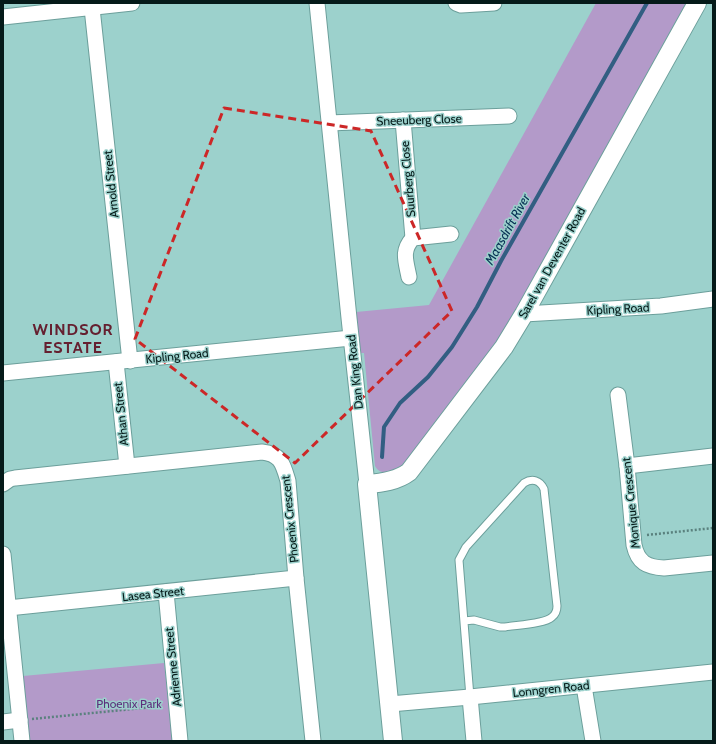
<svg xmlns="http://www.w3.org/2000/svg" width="716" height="744" viewBox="0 0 716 744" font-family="Cabin,sans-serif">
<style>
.green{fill:#b39ac9}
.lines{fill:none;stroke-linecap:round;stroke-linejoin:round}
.stream{stroke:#325e82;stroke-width:4}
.service-casing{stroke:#6c9f9b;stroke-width:9}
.minor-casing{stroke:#6c9f9b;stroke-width:17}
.tertiary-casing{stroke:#6c9f9b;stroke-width:20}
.path{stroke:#5a817e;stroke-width:2.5;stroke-dasharray:2 2;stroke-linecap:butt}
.service{stroke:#fff;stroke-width:7}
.minor{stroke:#fff;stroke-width:15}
.tertiary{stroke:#fff;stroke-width:18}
.marked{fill:none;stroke:#cc2727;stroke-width:3;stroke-dasharray:8 5;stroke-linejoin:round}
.labels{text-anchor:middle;stroke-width:3;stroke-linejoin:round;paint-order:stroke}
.street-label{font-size:12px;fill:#051a19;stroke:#9cd1cc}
.park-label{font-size:12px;fill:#5d2f7c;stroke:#9cd1cc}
.water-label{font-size:13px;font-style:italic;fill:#073154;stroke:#9cd1cc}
.district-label{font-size:16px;font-weight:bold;letter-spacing:1px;fill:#652030;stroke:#9cd1cc}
</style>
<rect width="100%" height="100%" fill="#9cd1cc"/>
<!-- green -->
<g class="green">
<path d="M596 3H686L506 328 485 358 466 382 406 463C398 469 382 479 375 466L364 353H360L356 312 429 305Z"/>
<polygon points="164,663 173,741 29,741 23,676"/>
</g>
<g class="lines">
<!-- stream -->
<polyline class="stream" points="382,457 384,427 400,403 428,377 452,347 477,307 501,261 647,3"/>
<defs>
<path id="service" d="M464 621 474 620 500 627H505C516 625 545 624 552 617 556 614 557 611 557 606L544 489C540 480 532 478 524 483L466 547 459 560 470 697"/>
<g id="minor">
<polyline points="317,3 349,318 367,484"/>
<polyline points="456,3 461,5 494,3"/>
<polyline points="92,8 130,361"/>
<polyline points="3,17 132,3"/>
<polyline points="403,120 413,238"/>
<polyline points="329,123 509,116"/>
<path d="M409 277C406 261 401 251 413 238L451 234"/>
<polyline points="524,314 661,306 713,299"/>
<polyline points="116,362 127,466"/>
<polyline points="3,373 351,338"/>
<path d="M618 395 627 466 634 545C638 563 647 567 664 568L713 563"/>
<polyline points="627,466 713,456"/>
<path d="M3 484 10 479 15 478 262 452C281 454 283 464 288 481L296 578 313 741"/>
<polyline points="3,554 22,741"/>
<polyline points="166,592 180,741"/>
<polyline points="8,608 296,578"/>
<polyline points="584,686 593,741"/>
<polyline points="470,697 474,741"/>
<polyline points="390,704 470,697 713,672"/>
<polyline points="3,722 20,720"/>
</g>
<path id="tertiary" d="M393 741 367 484C382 483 397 481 409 472L504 347 524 314 697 3"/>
</defs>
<!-- service casing -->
<use href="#service" class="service-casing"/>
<!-- minor casing -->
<use href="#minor" class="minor-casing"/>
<!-- tertiary casing -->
<use href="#tertiary" class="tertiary-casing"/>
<!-- path -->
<g class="path">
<polyline points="647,535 713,528"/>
<polyline points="32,719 163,706"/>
</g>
<!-- service -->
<use href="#service" class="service"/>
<!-- minor -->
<use href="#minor" class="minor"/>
<!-- tertiary -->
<use href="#tertiary" class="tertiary"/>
</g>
<!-- marked area -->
<path class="marked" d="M224 108 371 131 452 311 295 463 135 339Z"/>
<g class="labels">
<!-- street labels -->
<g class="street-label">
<text transform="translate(419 120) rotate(-2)" y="4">Sneeuberg Close</text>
<text transform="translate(408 179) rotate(-95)" y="4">Suurberg Close</text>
<text transform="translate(111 184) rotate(-96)" y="4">Arnold Street</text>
<text transform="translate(552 263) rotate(-61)" y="4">Sarel van Deventer Road</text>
<text transform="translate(618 309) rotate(-3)" y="4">Kipling Road</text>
<text transform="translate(177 356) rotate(-6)" y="4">Kipling Road</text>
<text transform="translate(355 372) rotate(-96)" y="4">Dan King Road</text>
<text transform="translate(121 414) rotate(-96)" y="4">Athan Street</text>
<text transform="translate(631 503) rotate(-96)" y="4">Monique Crescent</text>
<text transform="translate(290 519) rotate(-96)" y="4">Phoenix Crescent</text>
<text transform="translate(153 594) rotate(-6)" y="4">Lasea Street</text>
<text transform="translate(173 667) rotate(-96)" y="4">Adrienne Street</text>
<text transform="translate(551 689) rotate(-6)" y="4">Lonngren Road</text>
</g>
<!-- park labels -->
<g class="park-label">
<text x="129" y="708">Phoenix Park</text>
</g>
<!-- water labels -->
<g class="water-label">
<text transform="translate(507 229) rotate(-61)" y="5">Maasdrift River</text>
</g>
<!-- district labels -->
<g class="district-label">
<text x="73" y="335">WINDSOR<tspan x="73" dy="18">ESTATE</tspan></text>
</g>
</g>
<!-- border -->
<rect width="716" height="744" fill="none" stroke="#051a19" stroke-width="8"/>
</svg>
